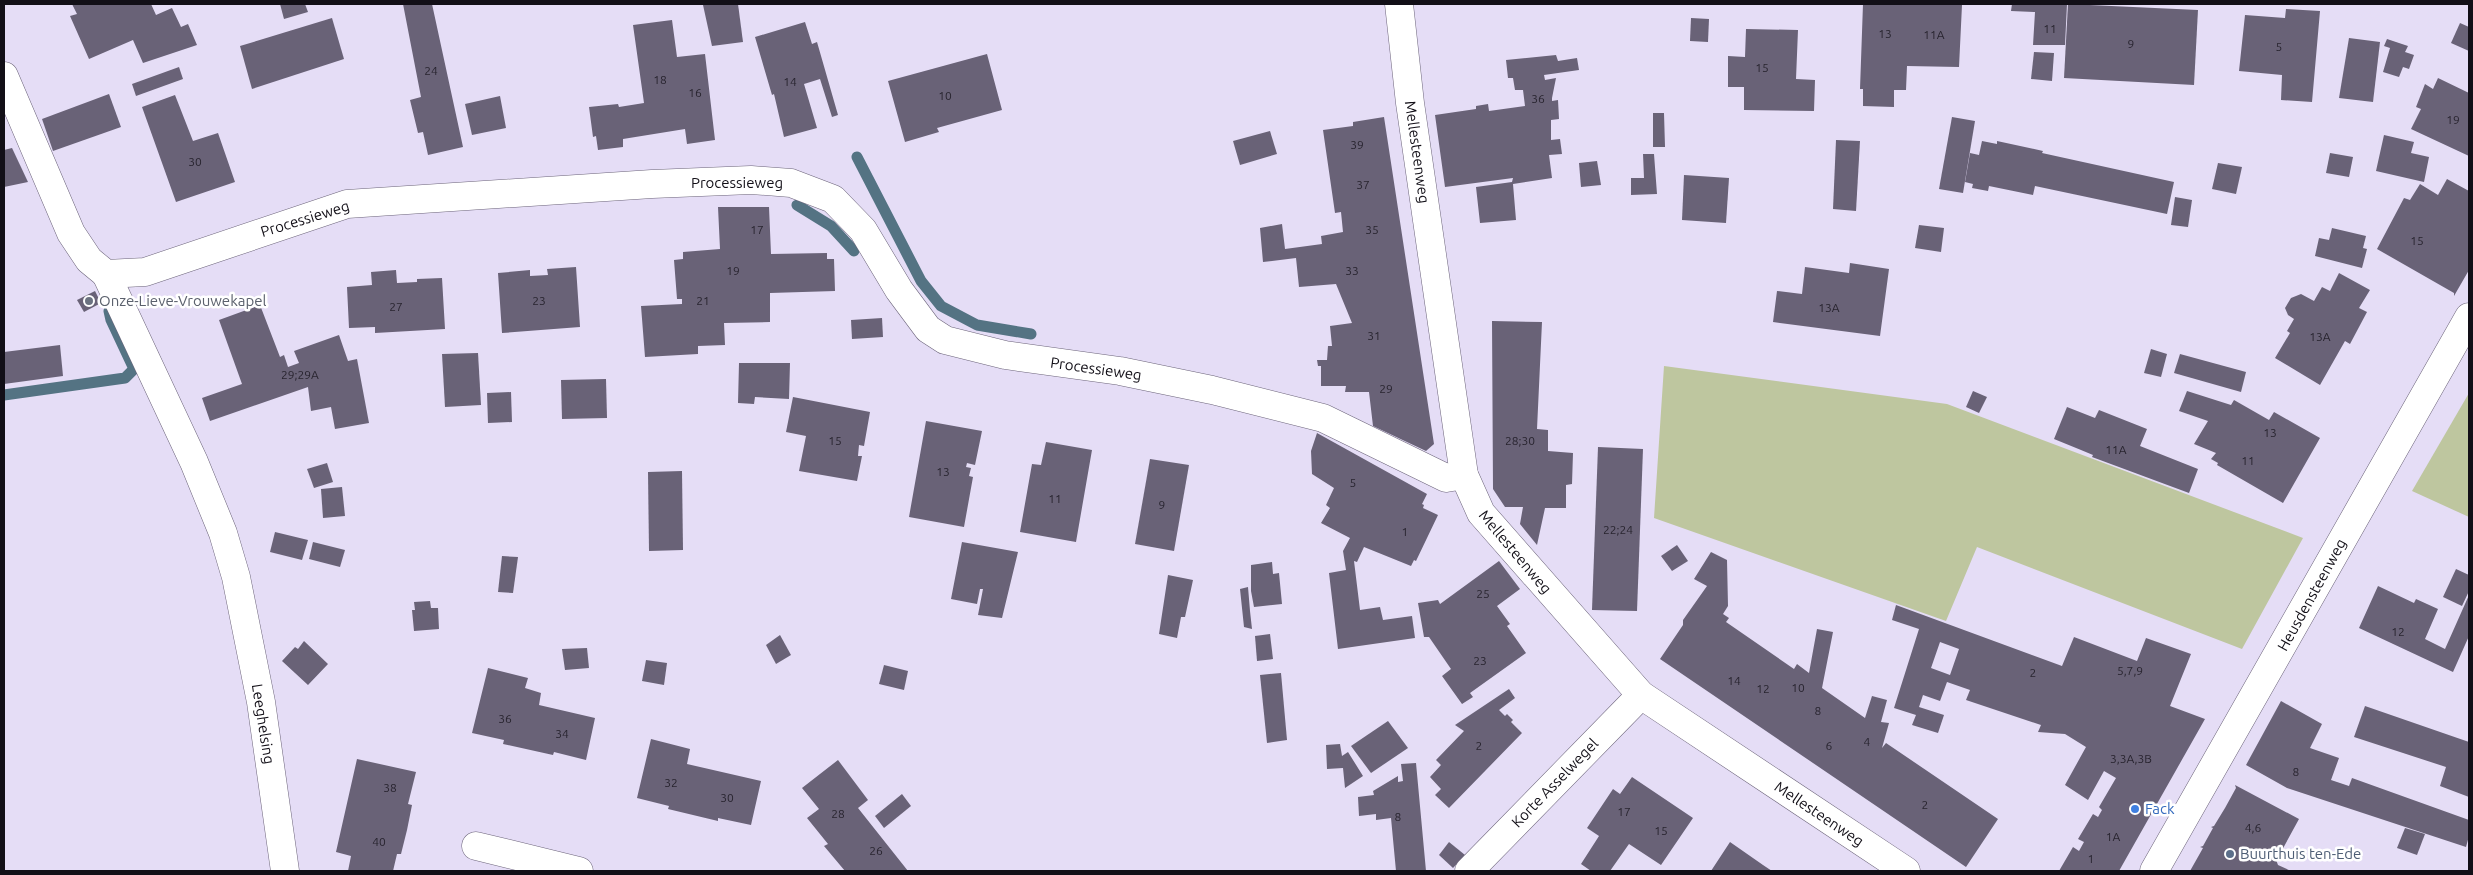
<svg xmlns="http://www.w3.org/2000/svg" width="2473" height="875" viewBox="0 0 2473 875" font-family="Ubuntu,sans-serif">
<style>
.green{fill:#bec69f}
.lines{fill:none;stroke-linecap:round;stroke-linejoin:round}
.stream{stroke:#547383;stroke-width:11}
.building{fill:#696277;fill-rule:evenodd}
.street-casing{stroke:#6c647a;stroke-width:29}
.street{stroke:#fff;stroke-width:28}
.worship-dot{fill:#6b7280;stroke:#fff;stroke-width:2}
.shop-dot{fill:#3f7fe0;stroke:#fff;stroke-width:2}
.service-dot{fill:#5c6f8a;stroke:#fff;stroke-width:2}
.labels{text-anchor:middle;stroke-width:5;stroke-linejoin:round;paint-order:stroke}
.number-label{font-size:12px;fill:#28242f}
.street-label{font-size:15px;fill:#120f17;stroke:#fff}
.worship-label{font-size:15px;fill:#5b616d;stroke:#fff;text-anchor:start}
.shop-label{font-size:15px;fill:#366cbe;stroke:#fff;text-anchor:start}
.service-label{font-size:15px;fill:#4e5e75;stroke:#fff;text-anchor:start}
</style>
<rect width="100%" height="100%" fill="#e5ddf6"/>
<!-- green -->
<g class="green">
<polygon points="1664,366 1947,404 2303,538 2242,649 1977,547 1946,621 1654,518"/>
<polygon points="2469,393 2469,517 2412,491"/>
</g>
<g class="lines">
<!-- stream -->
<g class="stream">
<polyline points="857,157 921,281 941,306 977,325 1031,334"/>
<polyline points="797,205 831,226 854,251"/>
<polyline points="4,395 125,378 134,369 111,320 109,311"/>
</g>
</g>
<!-- building -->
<g class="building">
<polygon points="72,4 151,4 156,15 172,8 181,27 188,24 197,45 143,63 133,40 89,59 70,16 77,14"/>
<polygon points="280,4 305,4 308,12 284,19"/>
<polygon points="403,4 432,4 463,147 428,155 423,132 418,133 410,100 421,97"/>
<polygon points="713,4 738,4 743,42 712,46 703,5"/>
<polygon points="1863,4 1962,5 1959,67 1907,66 1906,90 1894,90 1894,107 1863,106 1863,89 1860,89"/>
<polygon points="2012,4 2067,4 2065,45 2033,45 2035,12 2011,11"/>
<polygon points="2068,4 2198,10 2194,85 2064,78"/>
<polygon points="2286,9 2320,11 2312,102 2281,100 2282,75 2239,71 2245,15 2285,18"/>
<polygon points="332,18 344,59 252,89 240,46"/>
<polygon points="1691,18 1709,19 1708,42 1690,41"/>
<polygon points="672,20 677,57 705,54 715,140 687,144 685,129 623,139 623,147 598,150 596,136 593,137 589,107 618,104 619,107 644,103 633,25"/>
<polygon points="805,22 812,44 817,42 838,115 832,117 820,79 804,84 817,128 784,137 774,94 772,95 755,37"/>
<polygon points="2460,23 2469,27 2469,51 2451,43"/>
<polygon points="1746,29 1798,30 1796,79 1815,80 1814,111 1744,110 1744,87 1728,87 1728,56 1745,57"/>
<polygon points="2349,38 2380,42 2373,102 2339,98"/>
<polygon points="2387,39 2408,46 2405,52 2414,55 2409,69 2403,67 2399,77 2383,72 2390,48 2384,46"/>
<polygon points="2034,52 2054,53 2052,81 2031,79"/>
<polygon points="987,54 1002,110 937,128 939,132 905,142 888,81"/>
<polygon points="1556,55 1558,61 1577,58 1579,70 1544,75 1545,80 1556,78 1552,98 1552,101 1558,100 1559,119 1551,120 1551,140 1560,139 1562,154 1549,155 1552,178 1513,184 1516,220 1480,223 1476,187 1512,182 1513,178 1445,187 1435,115 1476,109 1476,106 1488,104 1489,111 1525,106 1523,90 1515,90 1513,78 1508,78 1506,60"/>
<polygon points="179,67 183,79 136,96 132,84"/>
<polygon points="2438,78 2469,93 2469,156 2411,129 2421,109 2416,107 2425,84 2433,89"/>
<polygon points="109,94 121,127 53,151 42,119"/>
<polygon points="175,95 193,141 218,133 235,182 176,202 142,107"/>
<polygon points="500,96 506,128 472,135 465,104"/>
<polygon points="1653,113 1664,113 1665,147 1653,147"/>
<polygon points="1384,117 1434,444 1426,451 1373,426 1369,392 1345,392 1346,386 1321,386 1321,366 1318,366 1317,360 1327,360 1328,346 1332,346 1330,326 1352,323 1336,284 1299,287 1296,258 1263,262 1260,228 1282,224 1285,249 1322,244 1321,236 1343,232 1341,212 1335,213 1323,130 1353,126 1353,122"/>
<polygon points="1952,117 1975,121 1963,193 1939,189"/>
<polygon points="1270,131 1277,154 1240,165 1233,141"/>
<polygon points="2384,135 2414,142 2411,153 2429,157 2424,182 2376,171"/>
<polygon points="1836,140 1860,141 1856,211 1833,209"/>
<polygon points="1982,141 1997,144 1997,141 2043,151 2042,153 2174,182 2167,214 2035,186 2033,195 1989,186 1988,191 1972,188 1973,184 1965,182 1970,153 1979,155"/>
<polygon points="12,148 28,182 4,187 4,150"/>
<polygon points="2330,153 2353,157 2349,177 2326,173"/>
<polygon points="1643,154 1654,154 1657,194 1631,195 1631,178 1644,178"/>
<polygon points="1597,161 1601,185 1581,187 1579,163"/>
<polygon points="2218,163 2242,167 2236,194 2212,189"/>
<polygon points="1684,175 1729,178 1726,223 1682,220"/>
<polygon points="2447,179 2469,191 2469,270 2454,296 2454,293 2377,249 2404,198 2410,200 2420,184 2438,195"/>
<polygon points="2175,197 2192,200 2188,227 2171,225"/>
<polygon points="718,207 769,207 771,254 827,253 827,259 834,259 835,291 770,293 770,322 724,323 725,345 698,346 698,354 645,357 641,306 682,304 682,299 677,299 674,260 683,259 683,252 720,249"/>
<polygon points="1919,225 1944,228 1941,252 1915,248"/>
<polygon points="2332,228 2366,236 2363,248 2367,249 2362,268 2315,256 2319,238 2329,240"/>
<polygon points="1850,263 1889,269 1880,336 1773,322 1777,291 1802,294 1805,267 1849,273"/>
<polygon points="576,267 580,327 502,333 498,273 530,270 530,276 548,275 547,269"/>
<polygon points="396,270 397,283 417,282 417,279 442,278 445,329 375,333 375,327 349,328 347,287 372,285 371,272"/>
<polygon points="2339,273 2370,290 2359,308 2367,312 2350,344 2345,341 2320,385 2275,358 2290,333 2287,331 2294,319 2288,315 2285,308 2291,298 2301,294 2314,301 2322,287 2330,291"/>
<polygon points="95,291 101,303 84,312 77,300"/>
<polygon points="260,305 280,357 284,355 288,367 299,363 294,351 339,335 348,361 357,359 369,423 335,429 331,407 311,411 308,387 210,421 202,398 242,384 219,320"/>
<polygon points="882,318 883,337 852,339 851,320"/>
<polygon points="1492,321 1542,322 1537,429 1548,430 1548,451 1573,453 1572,484 1566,485 1566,508 1545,508 1537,545 1520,524 1523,507 1505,507 1493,489"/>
<polygon points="60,345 63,376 4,384 4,352"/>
<polygon points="2151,349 2167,354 2161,377 2144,373"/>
<polygon points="478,353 481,405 445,407 442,354"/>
<polygon points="2180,354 2246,372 2241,392 2174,373"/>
<polygon points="739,363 790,363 789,399 755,397 754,404 738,403"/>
<polygon points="606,379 607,418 562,419 561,380"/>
<polygon points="1973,391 1987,397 1979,413 1966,407"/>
<polygon points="2187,391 2231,405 2234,400 2269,420 2274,412 2320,438 2283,503 2217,465 2218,463 2211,459 2216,453 2194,444 2208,421 2179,411"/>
<polygon points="511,392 512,422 488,423 487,393"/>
<polygon points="793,397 870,412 864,446 859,445 858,456 862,456 857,481 799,471 806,436 786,432"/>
<polygon points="2067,407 2095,418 2099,410 2147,429 2140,446 2198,469 2189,493 2092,457 2093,455 2081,450 2054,439"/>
<polygon points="926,421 982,431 975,465 967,463 966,467 971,468 969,476 973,477 964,527 909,517"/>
<polygon points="1317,433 1427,494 1422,504 1424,505 1423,508 1438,515 1416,561 1414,560 1411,566 1364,547 1357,562 1354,561 1360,610 1380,607 1383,620 1412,616 1415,638 1338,649 1329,573 1346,570 1343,551 1350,538 1321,523 1330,508 1326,505 1334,488 1312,474 1311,451"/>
<polygon points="1046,442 1092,450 1076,542 1020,532 1032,464 1041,465"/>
<polygon points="1598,447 1643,449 1637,611 1592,610"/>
<polygon points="1150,459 1189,465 1174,551 1135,544"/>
<polygon points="327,463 333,482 314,488 307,469"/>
<polygon points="682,471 683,550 649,551 648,472"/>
<polygon points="342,487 345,516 323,518 321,489"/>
<polygon points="275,532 308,540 302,560 270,552"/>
<polygon points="313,542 345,550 340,567 309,559"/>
<polygon points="962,542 1018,552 1002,618 978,615 983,589 980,589 977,604 951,599"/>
<polygon points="1677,545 1688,561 1672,571 1661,556"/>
<polygon points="1711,552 1727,560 1728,606 1723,614 1729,618 1726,622 1794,669 1797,664 1809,673 1817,629 1833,632 1822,688 1865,718 1872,696 1887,700 1881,722 1889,723 1882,748 1886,743 1998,819 1966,867 1660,659 1683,625 1683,620 1707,586 1694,579"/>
<polygon points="502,556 518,557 513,593 498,592"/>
<polygon points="1499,561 1520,589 1497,606 1510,624 1507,626 1526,653 1470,693 1473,697 1462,704 1442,676 1451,669 1429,637 1424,637 1418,603 1438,600 1440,604"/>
<polygon points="1272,562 1273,574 1279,573 1282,604 1254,607 1251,591 1251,565"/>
<polygon points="2456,569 2469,575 2469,591 2462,606 2443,597"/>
<polygon points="1168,575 1193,580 1185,617 1181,617 1177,638 1159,634"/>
<polygon points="2378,586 2414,603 2416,599 2438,609 2425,639 2445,649 2469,595 2469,636 2453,672 2359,628"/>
<polygon points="1248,587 1250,611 1252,629 1244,627 1240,589"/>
<polygon points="430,601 431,608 438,608 439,629 414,631 412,610 415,610 414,602"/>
<path d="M1896 605 2062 666 2074 637 2137 661 2146 638 2191 654 2170 706 2205 719 2119 871H2059L2073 847 2079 851 2084 842 2078 839 2093 814 2098 817 2102 810 2099 807 2116 778 2104 771 2088 800 2065 785 2086 747 2065 734 2038 732 2041 725 1966 700 1970 690 1947 682 1940 701 1923 695 1919 707 1944 715 1938 733 1912 725 1916 715 1894 708 1919 629 1892 620ZM1940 642 1959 649 1950 675 1931 668Z"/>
<polygon points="1270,634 1273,659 1257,661 1255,636"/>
<polygon points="780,635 791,655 776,664 766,645"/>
<polygon points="304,641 328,664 308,685 282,661 295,647 298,649"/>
<polygon points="587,648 589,668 565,670 562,649"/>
<polygon points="646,660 667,663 664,685 642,681"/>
<polygon points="884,665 908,671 904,690 879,684"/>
<polygon points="488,668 528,678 525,688 541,693 539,705 595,718 586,760 554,752 553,755 503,744 504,740 472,733"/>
<polygon points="1281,673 1287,740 1267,743 1260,675"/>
<polygon points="1509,689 1515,698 1499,710 1505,716 1507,714 1513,720 1511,722 1522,733 1449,808 1435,795 1441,789 1430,777 1441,765 1436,760 1464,731 1455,725"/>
<polygon points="2281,701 2322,724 2310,748 2339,758 2331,780 2349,786 2352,778 2469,820 2469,836 2466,847 2287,788 2246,765"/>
<polygon points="2365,706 2469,742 2469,797 2440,786 2446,767 2354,737"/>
<polygon points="1388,721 1408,748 1371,773 1351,746"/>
<polygon points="651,739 690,749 687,764 761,781 751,825 718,818 718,821 668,809 669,806 637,798"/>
<polygon points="1340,744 1342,756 1348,752 1363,776 1345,788 1343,768 1327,769 1326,745"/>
<polygon points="357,759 416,772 408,804 412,805 407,830 401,854 397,854 393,871 348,871 351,856 336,852"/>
<polygon points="838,760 868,800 858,808 908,871 845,871 824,846 828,844 807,818 819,809 802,788"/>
<polygon points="1416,763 1426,871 1396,871 1391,818 1376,820 1376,814 1359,816 1358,797 1374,795 1373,791 1398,776 1398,782 1403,781 1401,764"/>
<polygon points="1632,777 1693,818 1661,865 1629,844 1610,871 1591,871 1581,864 1599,836 1587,828 1613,789 1620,794"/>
<polygon points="2235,785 2299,819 2281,852 2278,850 2275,857 2278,865 2291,871 2190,871 2203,848 2200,847 2203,846 2213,828 2211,827 2214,826 2225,808 2236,788"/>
<polygon points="902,794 911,806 884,828 875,816"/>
<polygon points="2405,828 2425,834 2417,855 2397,848"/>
<polygon points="1449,842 1465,855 1453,868 1439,855"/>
<polygon points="1730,842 1763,865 1772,871 1711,871"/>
</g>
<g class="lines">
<defs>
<g id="street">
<polyline points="1399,4 1410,103 1464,475 1481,513 1641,695 1906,871"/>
<polyline points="4,76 71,233 89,260 106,274 145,272 347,204 652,184 751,180 791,183 833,199 863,230 899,290 928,329 945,340 1005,355 1120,371 1212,390 1323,418 1446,478 1464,475"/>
<polyline points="106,274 194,462 223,533 236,577 261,702 285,871"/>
<polyline points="476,846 579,871"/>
<polyline points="1469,871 1641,695"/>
<polyline points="2154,871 2469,317"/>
</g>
</defs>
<!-- street casing -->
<use href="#street" class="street-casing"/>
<!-- street -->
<use href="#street" class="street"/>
</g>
<!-- markers -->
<circle class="worship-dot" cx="89" cy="301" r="5"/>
<circle class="shop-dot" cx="2135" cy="809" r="5"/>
<circle class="service-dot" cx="2230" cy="854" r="5"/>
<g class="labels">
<!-- number labels -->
<g class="number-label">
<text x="2050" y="33">11</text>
<text x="1885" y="38">13</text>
<text x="1934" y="39">11A</text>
<text x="2131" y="48">9</text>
<text x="2279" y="51">5</text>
<text x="1762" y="72">15</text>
<text x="431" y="75">24</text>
<text x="660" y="84">18</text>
<text x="790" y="86">14</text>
<text x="695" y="97">16</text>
<text x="945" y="100">10</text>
<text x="1538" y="103">36</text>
<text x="2453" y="124">19</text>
<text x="1357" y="149">39</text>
<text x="195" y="166">30</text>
<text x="1363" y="189">37</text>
<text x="757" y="234">17</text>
<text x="1372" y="234">35</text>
<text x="2417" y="245">15</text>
<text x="733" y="275">19</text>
<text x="1352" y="275">33</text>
<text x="539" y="305">23</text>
<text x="703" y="305">21</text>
<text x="396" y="311">27</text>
<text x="1829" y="312">13A</text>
<text x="1374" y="340">31</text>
<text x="2320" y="341">13A</text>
<text x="300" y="379">29;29A</text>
<text x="1386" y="393">29</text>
<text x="2270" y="437">13</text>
<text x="835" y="445">15</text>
<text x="1520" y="445">28;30</text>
<text x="2116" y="454">11A</text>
<text x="2248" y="465">11</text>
<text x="943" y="476">13</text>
<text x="1353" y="487">5</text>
<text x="1055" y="503">11</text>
<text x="1162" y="509">9</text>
<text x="1618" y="534">22;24</text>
<text x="1405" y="536">1</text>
<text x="1483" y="598">25</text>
<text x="2398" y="636">12</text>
<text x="1480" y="665">23</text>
<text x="2130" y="675">5,7,9</text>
<text x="2033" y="677">2</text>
<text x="1734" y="685">14</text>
<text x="1798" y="692">10</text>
<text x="1763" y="693">12</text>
<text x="1818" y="715">8</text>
<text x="505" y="723">36</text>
<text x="562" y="738">34</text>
<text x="1867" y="746">4</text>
<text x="1479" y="750">2</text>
<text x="1829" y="750">6</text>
<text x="2131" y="763">3,3A,3B</text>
<text x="2296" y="776">8</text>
<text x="671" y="787">32</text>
<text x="390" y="792">38</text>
<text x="727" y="802">30</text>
<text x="1925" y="809">2</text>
<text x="1624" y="816">17</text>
<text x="838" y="818">28</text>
<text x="1398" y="821">8</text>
<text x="2253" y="832">4,6</text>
<text x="1661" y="835">15</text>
<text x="2113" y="841">1A</text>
<text x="379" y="846">40</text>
<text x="876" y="855">26</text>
<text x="2091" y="863">1</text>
</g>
<!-- street labels -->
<g class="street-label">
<text transform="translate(1417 152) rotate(82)" y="5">Mellesteenweg</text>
<text x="737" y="188">Processieweg</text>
<text transform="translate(305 219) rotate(-17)" y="5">Processieweg</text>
<text transform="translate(1096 369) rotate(8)" y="5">Processieweg</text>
<text transform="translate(1515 552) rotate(50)" y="5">Mellesteenweg</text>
<text transform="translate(2312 595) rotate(-61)" y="5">Heusdensteenweg</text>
<text transform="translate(263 724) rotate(81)" y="5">Leeghelsing</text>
<text transform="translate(1555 783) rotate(-46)" y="5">Korte Asselwegel</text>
<text transform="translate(1819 814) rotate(34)" y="5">Mellesteenweg</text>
</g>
<!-- worship labels -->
<g class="worship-label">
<text x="99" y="306">Onze-Lieve-Vrouwekapel</text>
</g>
<!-- shop labels -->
<g class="shop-label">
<text x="2145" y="814">Fack</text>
</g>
<!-- service labels -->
<g class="service-label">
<text x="2240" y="859">Buurthuis ten-Ede</text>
</g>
</g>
<!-- border -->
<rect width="2473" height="875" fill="none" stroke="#120f17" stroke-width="10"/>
</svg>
